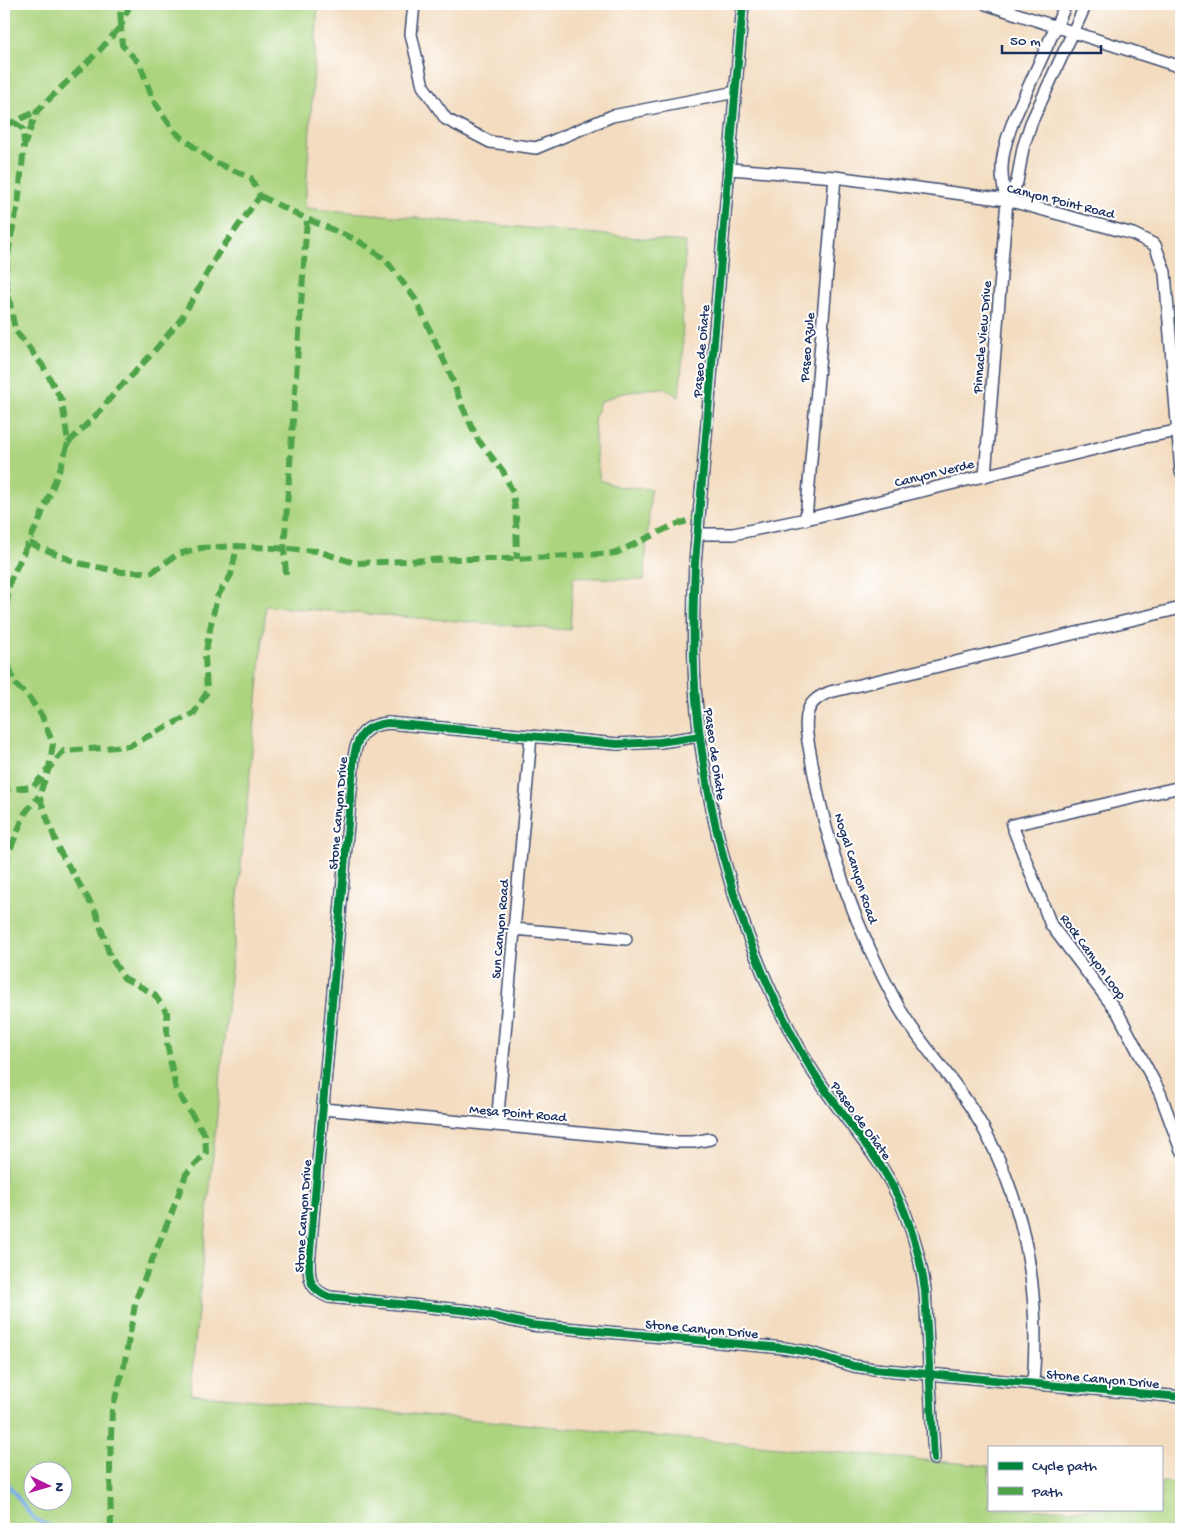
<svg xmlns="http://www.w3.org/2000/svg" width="1185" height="1533" viewBox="0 0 1185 1533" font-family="'Gochi Hand',sans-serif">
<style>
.green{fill:#acd47f;stroke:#64826e;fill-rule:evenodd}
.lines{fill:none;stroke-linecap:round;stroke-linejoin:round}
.stream{stroke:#7bafe8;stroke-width:4}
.street-casing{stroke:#3b496d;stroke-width:14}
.street{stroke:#fff;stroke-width:11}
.quiet{stroke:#4fa44a;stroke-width:6;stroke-dasharray:12 6;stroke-linecap:butt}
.cycleway-casing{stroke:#fff;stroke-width:11}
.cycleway{stroke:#00873e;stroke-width:8}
.labels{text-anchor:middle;stroke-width:4;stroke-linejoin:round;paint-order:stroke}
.street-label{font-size:14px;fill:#1b2f5e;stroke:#fff}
</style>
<rect width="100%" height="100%" fill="#fff"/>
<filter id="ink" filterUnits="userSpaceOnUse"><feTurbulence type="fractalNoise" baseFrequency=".02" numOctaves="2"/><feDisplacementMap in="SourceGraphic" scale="10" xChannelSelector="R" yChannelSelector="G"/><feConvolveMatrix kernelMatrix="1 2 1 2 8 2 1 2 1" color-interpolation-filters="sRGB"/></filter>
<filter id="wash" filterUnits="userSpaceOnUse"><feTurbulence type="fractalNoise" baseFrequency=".0096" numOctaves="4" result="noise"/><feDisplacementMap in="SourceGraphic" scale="20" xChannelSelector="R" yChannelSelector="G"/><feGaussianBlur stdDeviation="1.12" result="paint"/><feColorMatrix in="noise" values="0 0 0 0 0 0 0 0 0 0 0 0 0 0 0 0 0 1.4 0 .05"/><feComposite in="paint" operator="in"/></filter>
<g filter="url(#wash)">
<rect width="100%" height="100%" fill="#f3dcbf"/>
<!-- green -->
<path class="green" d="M4 4H318L305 208 686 242 682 299 683 355 679 397 665 388 646 389 619 394 600 402 594 420 596 454 600 480 619 487 651 489 644 580 573 577 570 630 266 606 190 1394 989 1466V1509H1161V1482L1181 1483V1529H4ZM32 1470H62V1500H32Z"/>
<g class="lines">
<!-- stream -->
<polyline class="stream" points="4,1479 33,1518 55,1529"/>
</g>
</g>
<g filter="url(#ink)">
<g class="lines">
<defs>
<g id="street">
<polyline points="414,4 411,34 423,86 446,119 490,142 536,148 612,116 736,92"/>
<path d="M743 4 695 563C693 612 692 662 697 711 709 833 745 954 806 1060 826 1095 852 1124 874 1156 903 1196 918 1242 925 1290L934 1459"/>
<polyline points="986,4 1181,67"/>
<polyline points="729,169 835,177 1007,200 1133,234 1155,245 1165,272 1181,472"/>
<polyline points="1007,200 1017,182 1023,148 1031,123 1086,4"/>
<path d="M985 476 1007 200C997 171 1003 147 1014 119L1066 4"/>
<polyline points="806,519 835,177"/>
<polyline points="697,534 733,534 806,519 1144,437 1178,431"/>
<path d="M700 736 660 742 617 744 388 723C366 725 358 734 354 756L309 1263C309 1281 311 1290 329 1297L470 1311 531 1325 784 1348 807 1352 854 1366 874 1369 1181 1397"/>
<polyline points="1181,787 1012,825 1051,925 1118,1013 1160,1093 1181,1150"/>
<polyline points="514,929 626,939"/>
<polyline points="323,1109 676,1142 694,1142 710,1139"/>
<polyline points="497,1125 531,736"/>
<path d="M1033 1384C1039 1312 1031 1239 1004 1172 992 1142 977 1114 958 1089 938 1061 915 1036 898 1006 857 931 827 848 812 764 810 748 803 727 808 711 812 700 820 696 830 692L1181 608"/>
</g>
</defs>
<!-- street casing -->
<use href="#street" class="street-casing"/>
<!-- street -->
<use href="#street" class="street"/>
<!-- quiet -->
<g class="quiet">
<polyline points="14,122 23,129 24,143"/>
<polyline points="4,124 14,122 37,111"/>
<polyline points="260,196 307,219 357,240 385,259 416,300 451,376 462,406 478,440 503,471 513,493 516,516 517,559"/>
<polyline points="68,443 100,411 117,390 150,356 182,318 217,255 260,196 251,178 212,161 174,131 153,100 140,64 122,45 121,26 130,4"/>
<polyline points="29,543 78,563 122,572 152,572 178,554 201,548 237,546 275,548 317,551 355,563 454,559 517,559 616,553 674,525 698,518"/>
<polyline points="286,574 284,549 307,219"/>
<polyline points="4,623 10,581 40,519 61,466 68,443 62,401 43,366 15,330 5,276 11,236 18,205 24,146 37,111 99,51 121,26 120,4"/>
<polyline points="4,650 14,683 28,696 42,716 53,744 49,768 33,787 4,790"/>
<polyline points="4,865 25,813 39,796"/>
<polyline points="111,1529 110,1466 112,1410 124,1366 136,1299 172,1212 186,1174 206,1153 205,1135 176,1090 167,1043 167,1013 154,994 124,978 110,956 96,912 59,850 46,815 39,796 49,768 64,751 129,746 194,713 207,692 205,656 211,624 217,597 231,575 237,546"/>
<polyline points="1153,1529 1160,1527 1181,1529"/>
</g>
<defs>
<g id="cycleway">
<path d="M743 4 695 563C693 612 692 662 697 711 709 833 745 954 806 1060 826 1095 852 1124 874 1156 903 1196 918 1242 925 1290L934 1459"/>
<path d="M700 736 660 742 617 744 388 723C366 725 358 734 354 756L309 1263C309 1281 311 1290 329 1297L470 1311 531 1325 784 1348 807 1352 854 1366 874 1369 1181 1397"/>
</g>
</defs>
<!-- cycleway casing -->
<use href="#cycleway" class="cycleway-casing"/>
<!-- cycleway -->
<use href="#cycleway" class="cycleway"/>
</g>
</g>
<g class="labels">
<!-- street labels -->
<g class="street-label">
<text transform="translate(1061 200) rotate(14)" y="5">Canyon Point Road</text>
<text transform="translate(981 337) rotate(-85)" y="5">Pinnacle View Drive</text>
<text transform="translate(806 347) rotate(-85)" y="5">Paseo Azule</text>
<text transform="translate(700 351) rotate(-85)" y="5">Paseo de Oñate</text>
<text transform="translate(934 472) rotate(-14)" y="5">Canyon Verde</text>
<text transform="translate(716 754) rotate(82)" y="5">Paseo de Oñate</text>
<text transform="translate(337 813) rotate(-85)" y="5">Stone Canyon Drive</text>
<text transform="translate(857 868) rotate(72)" y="5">Nogal Canyon Road</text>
<text transform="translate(499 929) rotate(-85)" y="5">Sun Canyon Road</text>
<text transform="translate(1094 956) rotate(54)" y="5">Rock Canyon Loop</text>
<text transform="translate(518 1112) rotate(5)" y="5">Mesa Point Road</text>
<text transform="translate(862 1120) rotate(54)" y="5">Paseo de Oñate</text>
<text transform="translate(302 1216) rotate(-86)" y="5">Stone Canyon Drive</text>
<text transform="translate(702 1328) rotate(5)" y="5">Stone Canyon Drive</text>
<text transform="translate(1103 1378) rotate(5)" y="5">Stone Canyon Drive</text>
</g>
</g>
<!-- margin -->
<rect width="1185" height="1533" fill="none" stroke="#fff" stroke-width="20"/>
<!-- legend -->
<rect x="988" y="1446" width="175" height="65" fill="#ffffff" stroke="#a4acbf"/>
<rect x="998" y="1462" width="25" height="8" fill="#00873e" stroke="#a4acbf"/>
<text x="1032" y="1470" font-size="15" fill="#1b2f5e">Cycle path</text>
<rect x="998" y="1487" width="25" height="8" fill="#4fa44a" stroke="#a4acbf"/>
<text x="1032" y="1496" font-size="15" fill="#1b2f5e">Path</text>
<!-- north arrow -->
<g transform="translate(48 1486) rotate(95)"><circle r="24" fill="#ffffff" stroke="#a4acbf"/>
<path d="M0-4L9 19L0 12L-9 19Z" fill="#b5179e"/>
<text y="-8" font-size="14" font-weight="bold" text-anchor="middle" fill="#1b2f5e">N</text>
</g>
<!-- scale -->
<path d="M1002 45v8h99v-8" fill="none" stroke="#1b2f5e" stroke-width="2.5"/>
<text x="1010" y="45" font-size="15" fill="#1b2f5e" stroke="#ffffff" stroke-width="4" paint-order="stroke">50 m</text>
</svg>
